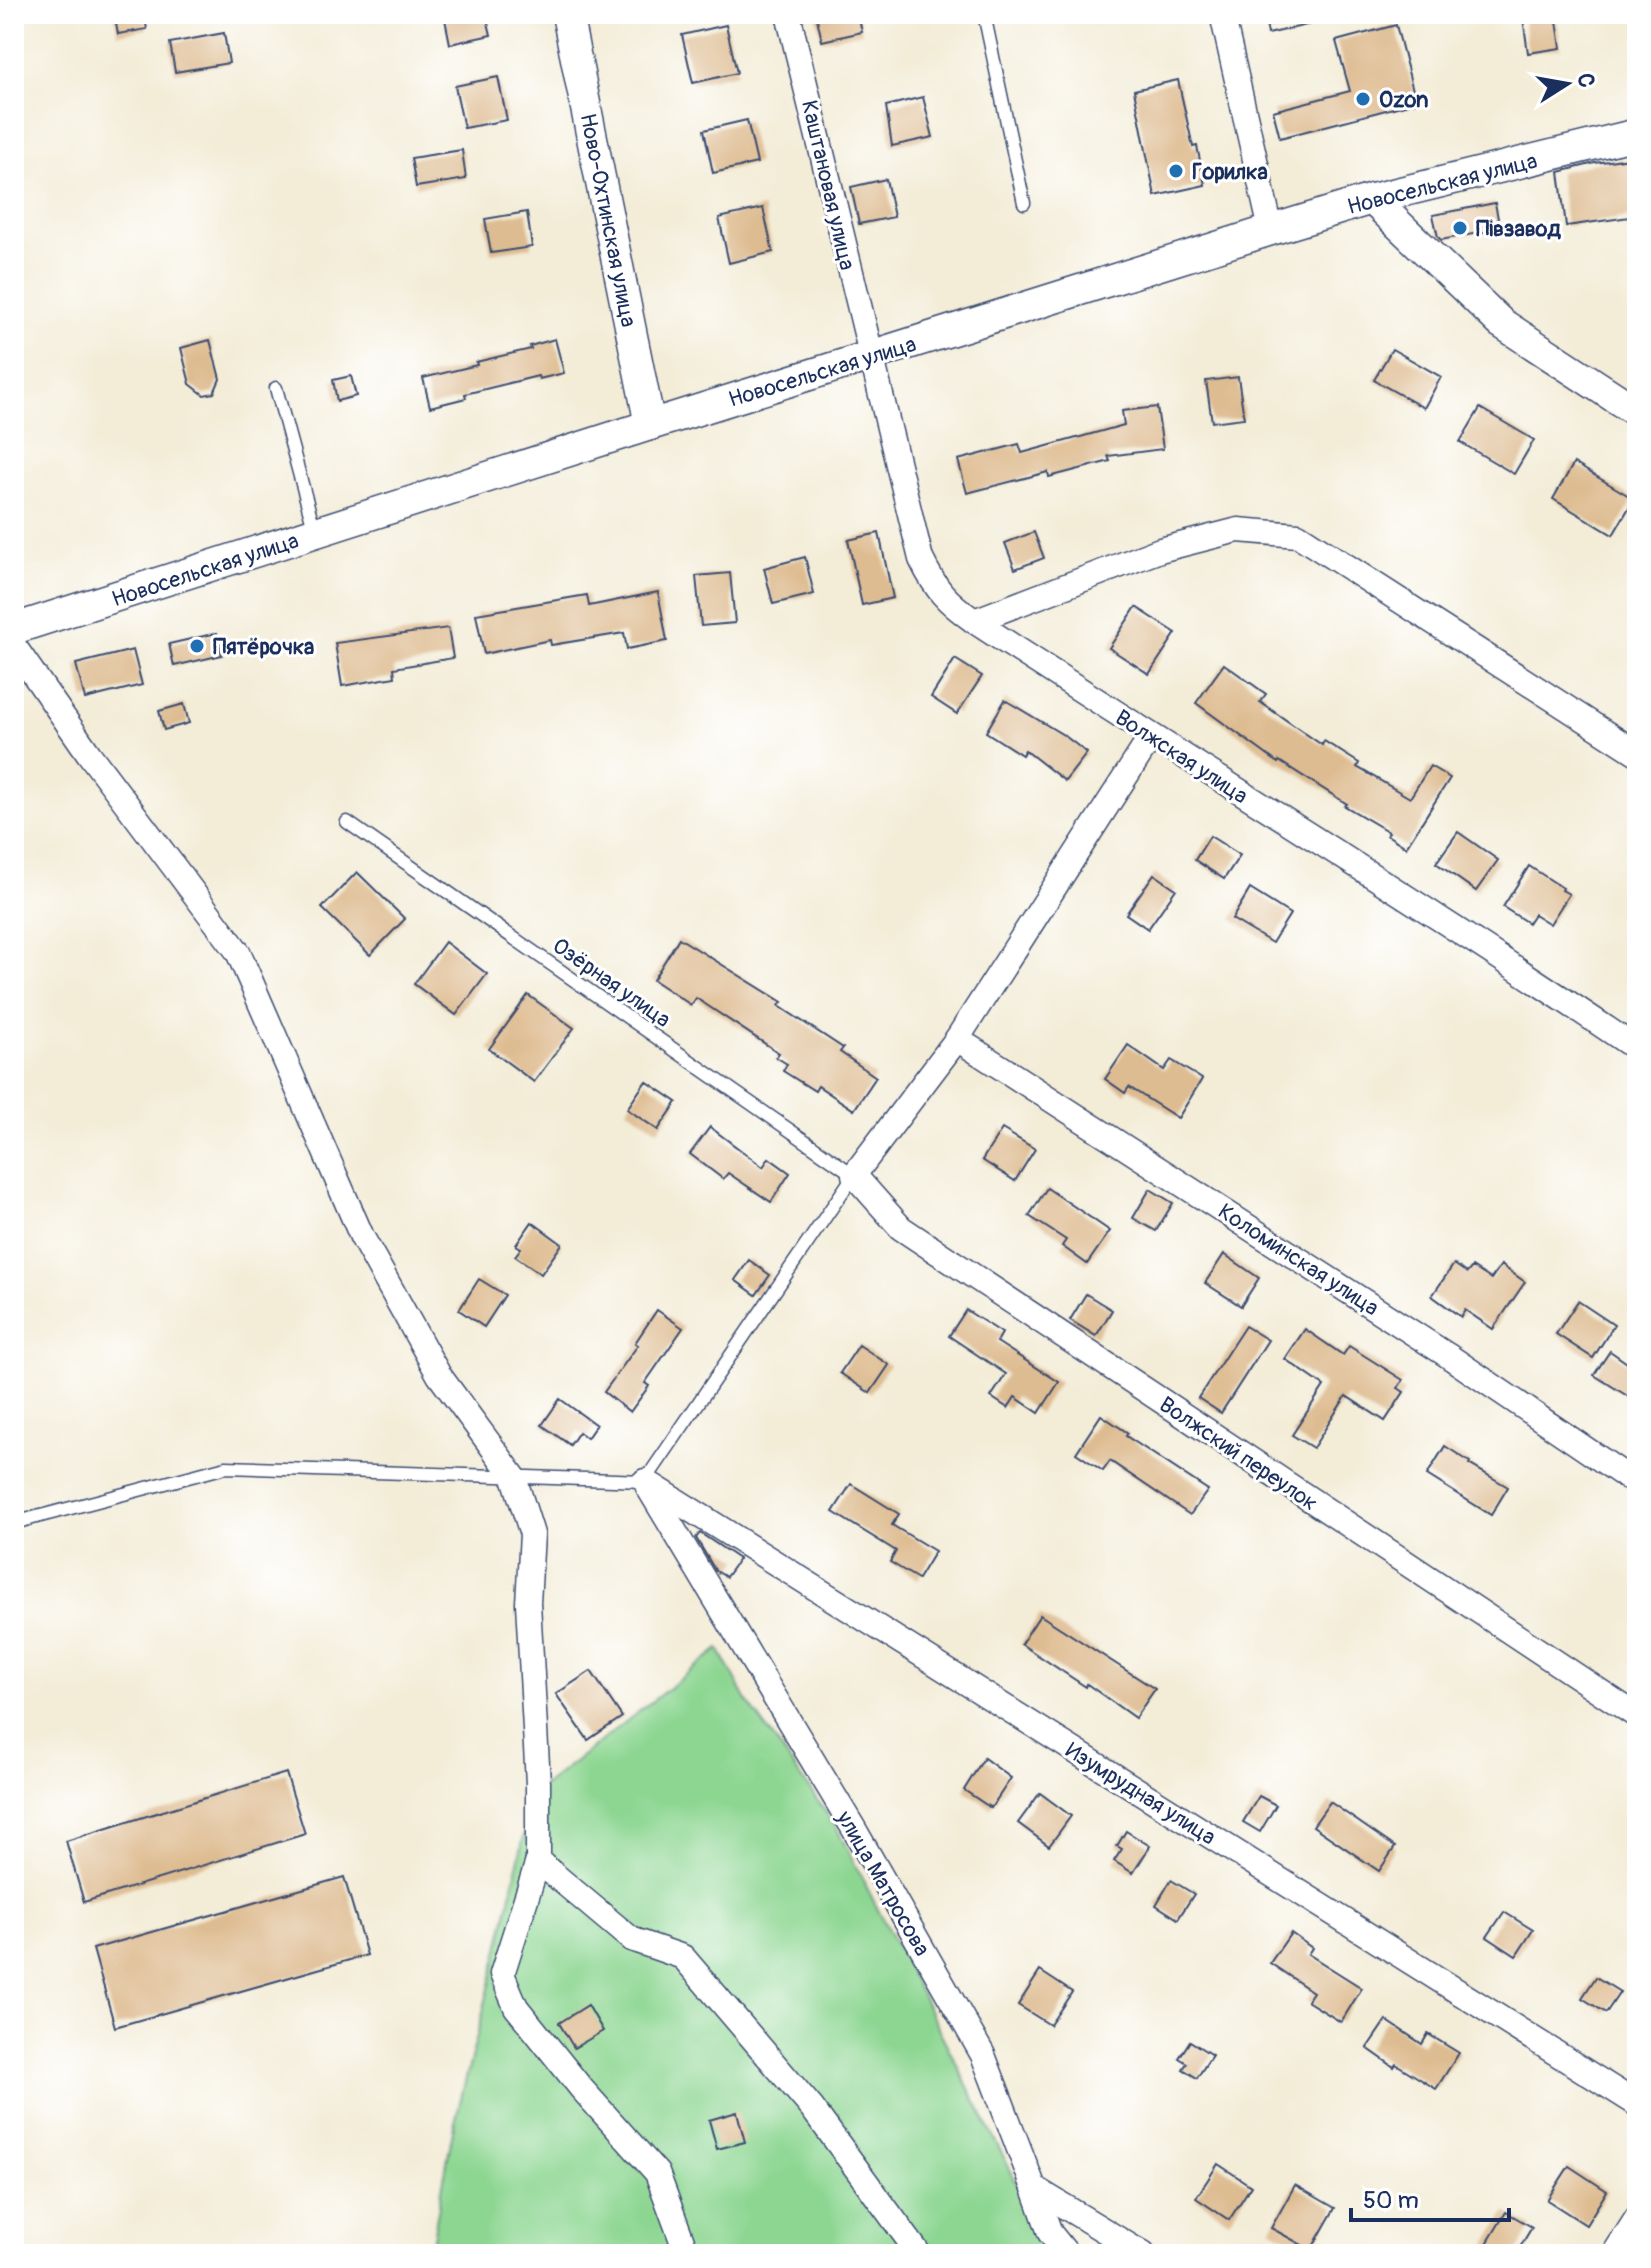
<svg xmlns="http://www.w3.org/2000/svg" width="1651" height="2268" viewBox="0 0 1651 2268" font-family="Pangolin,sans-serif">
<style>
.green{fill:#8cd691;stroke:#548278;stroke-width:2}
.building{fill:#debc91}
.lines{fill:none;stroke-linecap:round;stroke-linejoin:round}
.service-casing{stroke:#3b4b70;stroke-width:15}
.minor-casing{stroke:#3b4b70;stroke-width:27}
.tertiary-casing{stroke:#3b4b70;stroke-width:33}
.service{stroke:#fff;stroke-width:12}
.minor{stroke:#fff;stroke-width:24}
.tertiary{stroke:#fff;stroke-width:30}
.poi-dot{fill:#1f6fb2;stroke:#fff;stroke-width:3}
.labels{text-anchor:middle;stroke-width:6;stroke-linejoin:round;paint-order:stroke}
.poi-label{font-size:22px;font-weight:bold;fill:#1b2f5e;stroke:#fff;text-anchor:start}
.street-label{font-size:22px;fill:#1b2f5e;stroke:#fff}
</style>
<rect width="100%" height="100%" fill="#fff"/>
<filter id="ink" filterUnits="userSpaceOnUse"><feTurbulence type="fractalNoise" baseFrequency=".0125" numOctaves="2"/><feDisplacementMap in="SourceGraphic" scale="16" xChannelSelector="R" yChannelSelector="G"/><feConvolveMatrix kernelMatrix="1 2 1 2 8 2 1 2 1" color-interpolation-filters="sRGB"/></filter>
<filter id="wash" filterUnits="userSpaceOnUse"><feTurbulence type="fractalNoise" baseFrequency=".006" numOctaves="4" result="noise"/><feDisplacementMap in="SourceGraphic" scale="32" xChannelSelector="R" yChannelSelector="G"/><feGaussianBlur stdDeviation="1.8" result="paint"/><feColorMatrix in="noise" values="0 0 0 0 0 0 0 0 0 0 0 0 0 0 0 0 0 1.4 0 .05"/><feComposite in="paint" operator="in"/></filter>
<g filter="url(#wash)">
<rect width="100%" height="100%" fill="#f3ecd7"/>
<!-- green -->
<polygon class="green" points="719,1649 747,1701 835,1825 1053,2254 430,2254 453,2130 499,1949 533,1794"/>
<g id="blocks">
<!-- building -->
<g class="building">
<polygon points="114,14 144,14 147,29 118,34"/>
<polygon points="444,14 486,14 491,35 450,44"/>
<polygon points="816,14 858,14 862,32 822,41"/>
<polygon points="1264,14 1323,14 1324,21 1268,34"/>
<polygon points="1556,14 1561,48 1528,53 1523,18"/>
<polygon points="726,25 737,73 693,83 682,35"/>
<polygon points="1396,25 1416,102 1280,138 1273,111 1350,91 1336,41"/>
<polygon points="224,33 229,63 175,72 170,43"/>
<polygon points="498,77 507,120 464,128 455,86"/>
<polygon points="1178,80 1193,147 1197,146 1205,185 1155,196 1134,90"/>
<polygon points="923,97 933,137 892,146 886,106"/>
<polygon points="747,120 757,163 713,173 704,130"/>
<polygon points="462,150 466,179 416,187 411,158"/>
<polygon points="1637,157 1637,216 1566,226 1559,172 1595,163"/>
<polygon points="886,179 894,217 859,224 851,187"/>
<polygon points="1495,203 1500,229 1441,240 1438,237 1433,215"/>
<polygon points="763,208 773,252 729,263 719,218"/>
<polygon points="527,212 532,247 491,253 485,219"/>
<polygon points="555,339 564,373 539,379 538,376 465,394 466,398 430,407 423,378 477,365 476,362 531,349 530,346"/>
<polygon points="210,340 220,379 214,393 204,395 190,384 181,348"/>
<polygon points="1392,349 1441,377 1424,408 1374,380"/>
<polygon points="351,376 356,396 337,401 333,380"/>
<polygon points="1238,377 1244,418 1212,422 1206,381"/>
<polygon points="1157,407 1163,449 1108,456 1110,461 1049,477 1048,472 967,493 958,460 1019,444 1022,453 1124,425 1122,411"/>
<polygon points="1480,408 1534,440 1514,474 1460,442"/>
<polygon points="1574,463 1634,499 1613,535 1553,499"/>
<polygon points="1034,532 1044,558 1015,569 1005,543"/>
<polygon points="879,533 893,598 862,605 848,540"/>
<polygon points="805,557 814,594 773,604 764,568"/>
<polygon points="730,573 735,623 701,626 696,576"/>
<polygon points="658,592 667,641 627,649 624,633 551,645 550,640 484,654 476,614 587,595 589,606"/>
<polygon points="1136,607 1176,633 1149,674 1109,648"/>
<polygon points="448,628 453,658 394,668 395,677 342,686 335,643"/>
<polygon points="217,633 222,655 174,666 169,644"/>
<polygon points="133,650 142,685 85,699 76,664"/>
<polygon points="955,659 982,676 957,714 931,697"/>
<polygon points="1224,664 1266,694 1260,702 1322,745 1324,741 1359,763 1357,767 1410,798 1430,766 1450,778 1406,847 1387,835 1389,832 1345,806 1347,804 1279,761 1278,763 1196,703"/>
<polygon points="1005,700 1065,736 1087,753 1065,781 1025,750 1022,755 986,732"/>
<polygon points="184,704 189,723 164,730 159,711"/>
<polygon points="1458,832 1498,860 1476,891 1436,863"/>
<polygon points="1210,836 1240,855 1224,879 1195,860"/>
<polygon points="1529,866 1563,888 1562,890 1569,894 1550,924 1534,914 1528,923 1503,907"/>
<polygon points="357,872 405,919 370,955 322,908"/>
<polygon points="1154,874 1176,889 1148,929 1126,914"/>
<polygon points="1250,889 1290,914 1272,943 1232,919"/>
<polygon points="679,938 782,1002 779,1006 843,1048 840,1052 876,1077 854,1110 818,1086 815,1091 783,1071 787,1064 776,1057 779,1053 696,998 691,1005 653,980"/>
<polygon points="445,942 487,974 456,1015 414,984"/>
<polygon points="528,995 574,1028 534,1082 489,1049"/>
<polygon points="1128,1045 1164,1070 1171,1060 1202,1079 1178,1118 1129,1087 1125,1093 1105,1079"/>
<polygon points="646,1081 677,1102 658,1130 627,1109"/>
<polygon points="710,1127 763,1167 769,1158 790,1173 771,1202 728,1173 723,1179 690,1154"/>
<polygon points="1002,1129 1035,1149 1015,1181 982,1160"/>
<polygon points="1047,1188 1110,1231 1087,1264 1062,1246 1066,1240 1029,1216"/>
<polygon points="1150,1189 1173,1203 1156,1231 1133,1218"/>
<polygon points="532,1222 562,1244 541,1274 515,1256 521,1248 516,1245"/>
<polygon points="1224,1254 1259,1278 1241,1306 1205,1283"/>
<polygon points="749,1260 770,1275 756,1295 735,1280"/>
<polygon points="1454,1264 1467,1273 1472,1267 1491,1279 1501,1265 1525,1282 1493,1329 1465,1310 1461,1317 1432,1296"/>
<polygon points="479,1279 505,1295 484,1327 459,1310"/>
<polygon points="1086,1294 1112,1310 1096,1336 1070,1320"/>
<polygon points="1578,1301 1614,1325 1593,1358 1556,1334"/>
<polygon points="657,1310 683,1328 645,1383 649,1386 630,1412 604,1392 638,1345 635,1343"/>
<polygon points="966,1310 1002,1333 997,1342 1059,1382 1039,1413 1015,1397 1008,1408 991,1397 1006,1374 949,1336"/>
<polygon points="1245,1326 1268,1340 1221,1413 1198,1398"/>
<polygon points="1305,1329 1343,1355 1349,1346 1403,1380 1398,1388 1404,1392 1385,1421 1346,1396 1313,1448 1292,1435 1324,1386 1285,1359"/>
<polygon points="859,1345 889,1365 870,1393 840,1373"/>
<polygon points="1610,1351 1637,1370 1637,1402 1594,1375"/>
<polygon points="560,1399 596,1425 587,1438 579,1432 570,1445 542,1425"/>
<polygon points="1101,1415 1128,1433 1126,1436 1208,1490 1190,1515 1110,1461 1103,1471 1076,1453"/>
<polygon points="1445,1446 1470,1462 1469,1464 1508,1487 1491,1515 1427,1475"/>
<polygon points="851,1484 899,1514 892,1525 935,1551 918,1579 890,1562 896,1551 833,1512"/>
<polygon points="700,1533 739,1559 726,1577 715,1570 696,1538"/>
<polygon points="1040,1615 1155,1689 1135,1718 1087,1684 1086,1687 1021,1644"/>
<polygon points="591,1671 622,1717 588,1740 556,1694"/>
<polygon points="984,1758 1011,1778 991,1808 964,1790"/>
<polygon points="286,1773 305,1834 84,1902 66,1841"/>
<polygon points="1040,1793 1071,1816 1049,1846 1018,1823"/>
<polygon points="1259,1796 1276,1805 1260,1832 1243,1822"/>
<polygon points="1330,1802 1395,1847 1379,1871 1313,1826"/>
<polygon points="1126,1831 1150,1846 1133,1873 1114,1861 1122,1849 1117,1846"/>
<polygon points="344,1877 367,1955 115,2027 93,1949"/>
<polygon points="1171,1880 1194,1894 1178,1919 1156,1905"/>
<polygon points="1504,1912 1533,1930 1516,1956 1487,1937"/>
<polygon points="1291,1933 1312,1948 1308,1954 1362,1988 1341,2022 1307,2001 1313,1992 1270,1963"/>
<polygon points="1040,1971 1072,1992 1050,2025 1018,2005"/>
<polygon points="1596,1977 1620,1992 1606,2013 1582,1998"/>
<polygon points="588,2005 603,2031 574,2048 559,2023"/>
<polygon points="1386,2020 1422,2044 1428,2034 1459,2053 1436,2089 1396,2064 1394,2067 1367,2048"/>
<polygon points="1190,2041 1212,2055 1197,2078 1183,2069 1187,2063 1179,2058"/>
<polygon points="737,2112 745,2142 717,2149 709,2120"/>
<polygon points="1218,2164 1251,2186 1229,2220 1196,2198"/>
<polygon points="1569,2166 1607,2191 1586,2225 1547,2200"/>
<polygon points="1295,2185 1335,2208 1311,2250 1271,2228"/>
<polygon points="1506,2212 1532,2227 1516,2254 1496,2254 1485,2247"/>
</g>
</g>
</g>
<g filter="url(#ink)">
<use href="#blocks" fill-opacity="0" stroke="#3b4b70" stroke-width="2"/>
<g class="lines">
<defs>
<g id="service">
<polyline points="984,14 1024,203"/>
<polyline points="276,388 315,532"/>
<polyline points="14,1523 226,1467 645,1481 854,1175 347,822"/>
</g>
<g id="minor">
<path d="M788 14 921 559C936 590 946 601 974 621 1194 765 1419 901 1637 1049"/>
<polyline points="1222,14 1271,230"/>
<polyline points="974,621 1160,550 1238,530 1298,535 1637,753"/>
<polyline points="14,646 89,754 238,952 362,1237 439,1375 514,1477 532,1534 528,1603 538,1783 538,1861 631,1939 683,1957 812,2108 919,2254"/>
<polyline points="1151,737 957,1039 854,1175 901,1228 1637,1716"/>
<polyline points="957,1039 1447,1355 1637,1484"/>
<polyline points="645,1481 1637,2104"/>
<polyline points="648,1487 854,1829 983,2055 1034,2188 1143,2254"/>
<polyline points="538,1861 502,1974 516,2007 581,2088 657,2173 687,2254"/>
<polyline points="1034,2188 1050,2233 1067,2254"/>
<polyline points="1614,2254 1637,2218"/>
</g>
<g id="tertiary">
<polyline points="567,14 650,425"/>
<polyline points="1372,199 1501,323 1637,412"/>
<polyline points="14,629 650,425 1271,230 1372,199 1637,134"/>
</g>
</defs>
<!-- service casing -->
<use href="#service" class="service-casing"/>
<!-- minor casing -->
<use href="#minor" class="minor-casing"/>
<!-- tertiary casing -->
<use href="#tertiary" class="tertiary-casing"/>
<!-- service -->
<use href="#service" class="service"/>
<!-- minor -->
<use href="#minor" class="minor"/>
<!-- tertiary -->
<use href="#tertiary" class="tertiary"/>
</g>
</g>
<!-- markers -->
<g class="poi-dot">
<circle cx="1363" cy="99" r="8"/>
<circle cx="1176" cy="171" r="8"/>
<circle cx="1460" cy="228" r="8"/>
<circle cx="197" cy="646" r="8"/>
</g>
<g class="labels">
<!-- poi labels -->
<g class="poi-label">
<text x="1379" y="107">Ozon</text>
<text x="1192" y="179">Горилка</text>
<text x="1476" y="236">Пiвзавод</text>
<text x="213" y="654">Пятёрочка</text>
</g>
<!-- street labels -->
<g class="street-label">
<text transform="translate(1442 183) rotate(-14)" y="8">Новосельская улица</text>
<text transform="translate(829 185) rotate(77)" y="8">Каштановая улица</text>
<text transform="translate(609 220) rotate(79)" y="8">Ново-Охтинская улица</text>
<text transform="translate(822 371) rotate(-17)" y="8">Новосельская улица</text>
<text transform="translate(205 569) rotate(-18)" y="8">Новосельская улица</text>
<text transform="translate(1182 756) rotate(33)" y="8">Волжская улица</text>
<text transform="translate(612 982) rotate(35)" y="8">Озёрная улица</text>
<text transform="translate(1299 1259) rotate(33)" y="8">Коломинская улица</text>
<text transform="translate(1239 1453) rotate(34)" y="8">Волжский переулок</text>
<text transform="translate(1141 1793) rotate(32)" y="8">Изумрудная улица</text>
<text transform="translate(884 1883) rotate(60)" y="8">улица Матросова</text>
</g>
</g>
<!-- margin -->
<rect width="1651" height="2268" fill="none" stroke="#fff" stroke-width="48"/>
<!-- north arrow -->
<g transform="translate(1567 84) rotate(79)" stroke="#ffffff" stroke-width="6" paint-order="stroke">
<path d="M0-6L14 30L0 20L-14 30Z" fill="#1b2f5e"/>
<text y="-12" font-size="22" font-weight="bold" text-anchor="middle" fill="#1b2f5e">С</text>
</g>
<!-- scale -->
<path d="M1351 2208v12h158v-12" fill="none" stroke="#1b2f5e" stroke-width="4"/>
<text x="1363" y="2208" font-size="24" fill="#1b2f5e" stroke="#ffffff" stroke-width="6" paint-order="stroke">50 m</text>
</svg>
